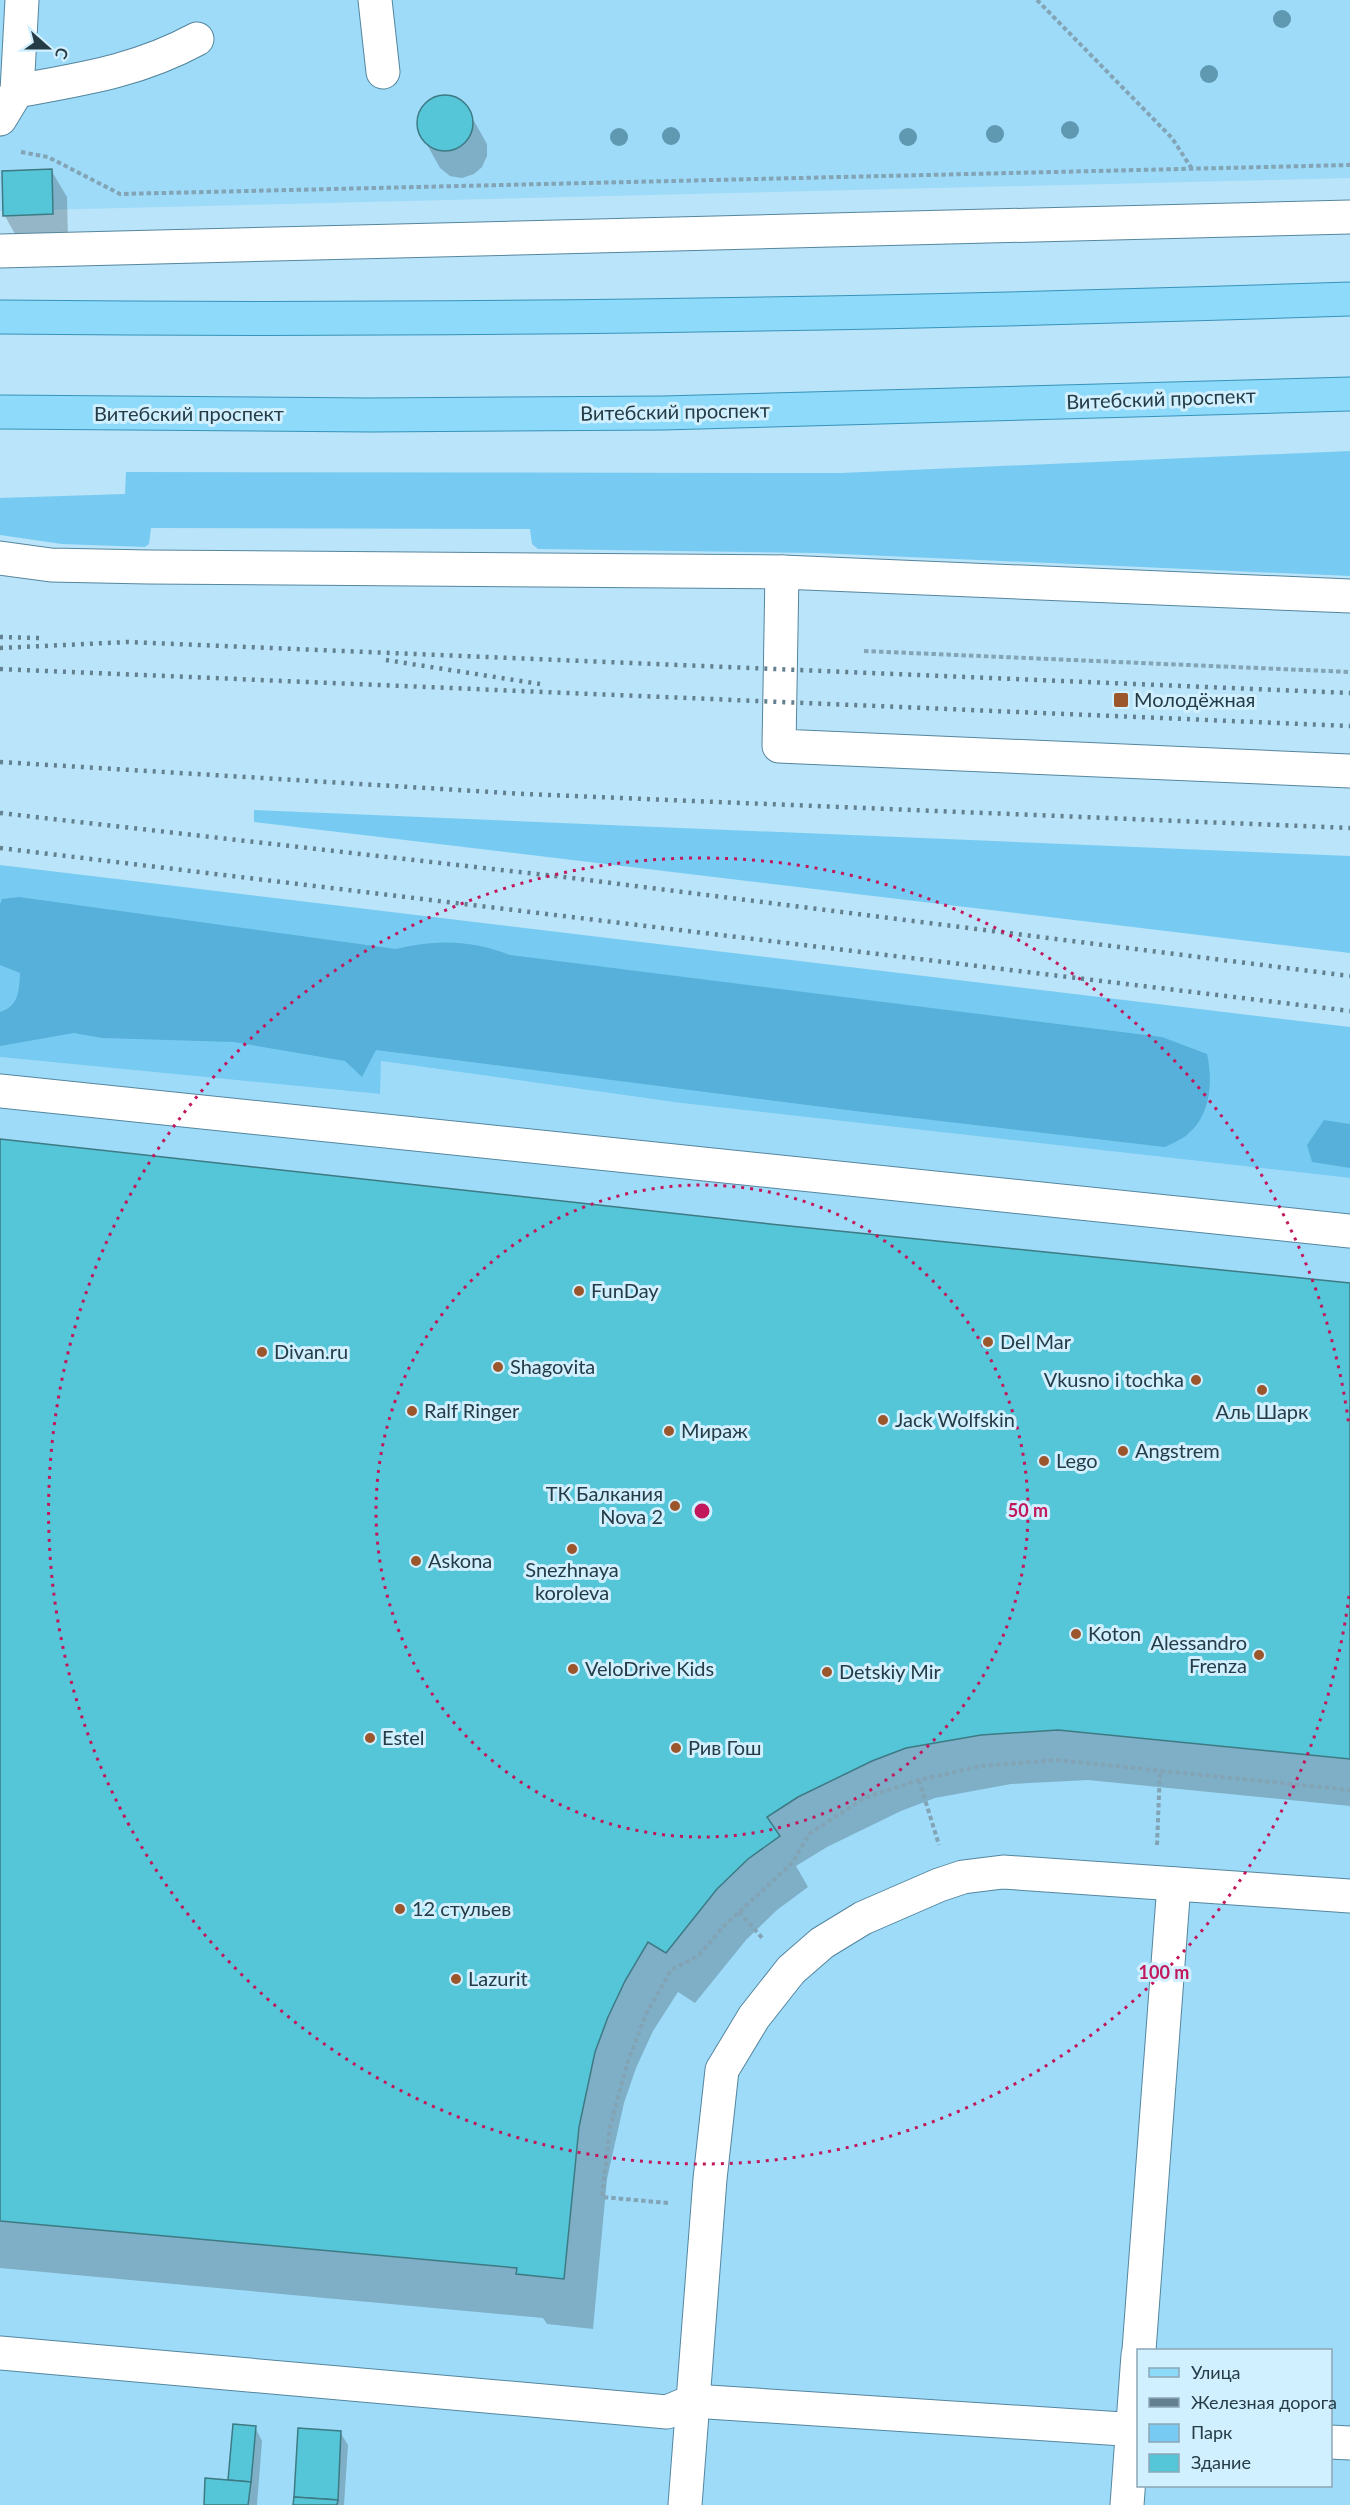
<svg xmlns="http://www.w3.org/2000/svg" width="1350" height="2505" viewBox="0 0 1350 2505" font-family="Lato,sans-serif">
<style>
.built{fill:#9edbf9;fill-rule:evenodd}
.green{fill:#77cbf2}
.forest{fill:#56b0d9}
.shadow{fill:#0003}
.building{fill:#55c5d8;stroke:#3d7a84;stroke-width:1.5}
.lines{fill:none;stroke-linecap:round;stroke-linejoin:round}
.minor-casing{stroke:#54869e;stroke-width:35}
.major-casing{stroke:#3793b9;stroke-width:35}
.path{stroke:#82a4b5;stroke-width:4;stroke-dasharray:4.5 3;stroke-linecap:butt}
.minor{stroke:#fff;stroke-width:33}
.major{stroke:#8ddafa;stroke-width:33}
.rail{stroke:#62808f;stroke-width:4.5;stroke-dasharray:3 6;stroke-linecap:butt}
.tree{fill:#5e98b1}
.ring{fill:none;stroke:#c2185b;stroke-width:3;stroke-dasharray:3 6}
.poi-dot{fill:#9c562b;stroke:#d0efff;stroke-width:2}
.labels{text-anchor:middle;stroke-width:6;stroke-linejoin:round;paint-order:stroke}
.street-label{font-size:20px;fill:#253b45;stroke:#d0efff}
.poi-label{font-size:20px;fill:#253b45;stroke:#d0efff;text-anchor:start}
.centre{fill:#c2185b;stroke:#d0efff;stroke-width:3}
.ring-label{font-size:18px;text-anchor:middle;font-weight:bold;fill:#c2185b;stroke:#d0efff;stroke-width:6;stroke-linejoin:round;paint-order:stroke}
</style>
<rect width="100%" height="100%" fill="#bae4f9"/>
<!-- built -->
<g class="built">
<polygon points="0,0 1350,0 1350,178 0,211"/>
<path d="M0 1057 379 1094 381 1061 681 1103 1350 1178V2505H0ZM1138 2350H1330V2486H1138Z"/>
</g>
<!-- green -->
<g class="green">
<polygon points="1350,451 1350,576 817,553 538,549 532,544 530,529 151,528 149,544 145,547 62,544 0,535 0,498 125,494 126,472 841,473"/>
<polygon points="254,810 1350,856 1350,953 254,822"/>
<polygon points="0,865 1350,1027 1350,1178 681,1103 381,1061 380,1094 0,1057"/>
</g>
<!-- forest -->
<g class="forest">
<path d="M19 897 396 949C435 939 472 940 510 955L1162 1037 1207 1054C1213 1080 1211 1114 1189 1133 1183 1139 1173 1143 1165 1147L863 1112 376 1050 362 1077 345 1061 234 1042 102 1038 74 1033 0 1046V1012C19 1006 19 991 20 973L0 965V904L2 899Z"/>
<polygon points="1324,1120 1350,1124 1350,1168 1312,1162 1307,1145"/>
</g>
<!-- shadow -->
<g class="shadow">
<polygon points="444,96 455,98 465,105 487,144 487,156 482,167 474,174 462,178 450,176 440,168 419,130 418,118 423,107 432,99"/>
<polygon points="51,170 67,197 68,241 20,243 5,216 3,172"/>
<polygon points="0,1141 770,1226 1350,1285 1350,1806 1088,1780 1011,1784 935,1798 901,1811 827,1847 796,1866 808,1887 777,1910 746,1940 695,2003 678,1992 653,2031 636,2068 624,2103 607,2179 593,2329 547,2324 543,2318 0,2268"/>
<polygon points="234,2426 255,2427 262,2441 257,2505 205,2505 229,2481"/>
<polygon points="340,2432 348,2445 344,2505 294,2505"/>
</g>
<!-- building -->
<g class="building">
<circle cx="445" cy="123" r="28"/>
<polygon points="52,169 53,214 3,216 2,171"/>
<polygon points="0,1139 770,1224 1350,1283 1350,1759 1058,1730 981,1735 906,1748 872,1761 798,1797 767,1817 780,1836 748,1859 717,1889 666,1953 648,1942 625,1981 608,2017 595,2052 579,2127 564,2279 516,2274 517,2268 0,2221"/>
<polygon points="233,2424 256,2426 251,2482 228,2480"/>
<polygon points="298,2428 341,2431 338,2500 294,2497"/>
<polygon points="205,2478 251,2482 248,2505 204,2505"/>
<polygon points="294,2497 338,2500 337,2505 293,2505"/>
</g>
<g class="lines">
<defs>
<g id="minor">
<polyline points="375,0 383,72"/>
<path d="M17 91C82 79 138 71 197 39"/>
<polyline points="0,119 17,91 22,0"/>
<polyline points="0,251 1350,217"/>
<polyline points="0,558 51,565 148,567 782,572 1350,596"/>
<polyline points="782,572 779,746 1350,771"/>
<polyline points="0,1091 1350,1231"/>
<polyline points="1139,2350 1174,1884"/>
<polyline points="0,2353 667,2412 693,2401 1138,2430"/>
<polyline points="1330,2442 1350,2443"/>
<polyline points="685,2505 710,2179 722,2070 754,2017 791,1970 822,1943 863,1918 939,1885 963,1877 1003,1872 1350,1896"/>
<polyline points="1127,2505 1138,2355"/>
</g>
<g id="major">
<path d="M0 317C450 322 900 314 1350 299"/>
<polyline points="0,412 370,415 663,413 1350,394"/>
</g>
</defs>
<!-- minor casing -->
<use href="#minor" class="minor-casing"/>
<!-- major casing -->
<use href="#major" class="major-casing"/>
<!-- path -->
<g class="path">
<polyline points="1037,0 1172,138 1192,169"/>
<polyline points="21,152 48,157 120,194 1350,165"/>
<polyline points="864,651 1350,672"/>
<polyline points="919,1780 939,1845"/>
<polyline points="1157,1845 1160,1771"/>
<polyline points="739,1912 764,1940"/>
<polyline points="668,2203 602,2197 610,2127 627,2064 646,2014 671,1970 698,1956 724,1926 793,1862 809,1834 864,1798 919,1780 982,1766 1056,1760 1350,1790"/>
</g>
<!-- minor -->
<use href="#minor" class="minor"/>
<!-- major -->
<use href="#major" class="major"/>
<!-- rail -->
<g class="rail">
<polyline points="0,637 39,638"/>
<polyline points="0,648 128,642 1350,693"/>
<polyline points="386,660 540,684"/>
<polyline points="0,669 1350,726"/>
<polyline points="0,762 524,794 1350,828"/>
<polyline points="0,813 572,878 1350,976"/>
<polyline points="0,848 1350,1011"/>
</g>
</g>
<!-- trees -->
<g class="tree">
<circle cx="1282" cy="19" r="9"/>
<circle cx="1209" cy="74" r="9"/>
<circle cx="1070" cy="130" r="9"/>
<circle cx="995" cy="134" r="9"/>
<circle cx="671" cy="136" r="9"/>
<circle cx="619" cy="137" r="9"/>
<circle cx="908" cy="137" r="9"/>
</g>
<!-- distance rings -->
<g class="ring">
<circle cx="702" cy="1511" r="326"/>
<path d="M1349 1596A653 653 0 1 1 1349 1426"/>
</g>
<!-- markers -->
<g class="poi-dot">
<rect x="1113" y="692" width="16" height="16" rx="3"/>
<circle cx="579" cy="1291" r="6"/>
<circle cx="988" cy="1342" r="6"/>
<circle cx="262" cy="1352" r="6"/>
<circle cx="498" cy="1367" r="6"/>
<circle cx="1196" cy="1380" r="6"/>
<circle cx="1262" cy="1390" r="6"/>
<circle cx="412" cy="1411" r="6"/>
<circle cx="883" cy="1420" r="6"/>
<circle cx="669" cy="1431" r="6"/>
<circle cx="1123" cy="1451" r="6"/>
<circle cx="1044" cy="1461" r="6"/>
<circle cx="675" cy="1506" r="6"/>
<circle cx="572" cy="1549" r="6"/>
<circle cx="416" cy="1561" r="6"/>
<circle cx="1076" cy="1634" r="6"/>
<circle cx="1259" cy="1655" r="6"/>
<circle cx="573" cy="1669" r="6"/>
<circle cx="827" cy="1672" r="6"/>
<circle cx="370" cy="1738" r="6"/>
<circle cx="676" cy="1748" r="6"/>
<circle cx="400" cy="1909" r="6"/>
<circle cx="456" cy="1979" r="6"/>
</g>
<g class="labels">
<!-- street labels -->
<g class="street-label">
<text transform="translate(1161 399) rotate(-2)" y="7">Витебский проспект</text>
<text transform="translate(675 412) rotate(-1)" y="7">Витебский проспект</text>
<text x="189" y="421">Витебский проспект</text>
</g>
<!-- poi labels -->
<g class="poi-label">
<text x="1134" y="707">Молодёжная</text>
<text x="591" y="1298">FunDay</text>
<text x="1000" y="1349">Del Mar</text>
<text x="274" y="1359">Divan.ru</text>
<text x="510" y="1374">Shagovita</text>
<text x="1184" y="1387" text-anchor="end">Vkusno i tochka</text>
<text x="424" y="1418">Ralf Ringer</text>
<text x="1262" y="1419" text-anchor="middle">Аль Шарк</text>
<text x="895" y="1427">Jack Wolfskin</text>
<text x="681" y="1438">Мираж</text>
<text x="1135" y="1458">Angstrem</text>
<text x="1056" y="1468">Lego</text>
<text x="663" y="1501" text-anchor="end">ТК Балкания<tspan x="663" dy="23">Nova 2</tspan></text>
<text x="428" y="1568">Askona</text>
<text x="572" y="1577" text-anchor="middle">Snezhnaya<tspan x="572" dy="23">koroleva</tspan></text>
<text x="1088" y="1641">Koton</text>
<text x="1247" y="1650" text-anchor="end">Alessandro<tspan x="1247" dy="23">Frenza</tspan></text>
<text x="585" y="1676">VeloDrive Kids</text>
<text x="839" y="1679">Detskiy Mir</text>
<text x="382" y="1745">Estel</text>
<text x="688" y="1755">Рив Гош</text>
<text x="412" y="1916">12 стульев</text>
<text x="468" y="1986">Lazurit</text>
</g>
</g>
<circle cx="702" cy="1511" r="9" class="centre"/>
<g class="ring-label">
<text x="1028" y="1517">50 m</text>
<text x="1164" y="1979">100 m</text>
</g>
<!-- legend -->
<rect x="1137" y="2349" width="195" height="138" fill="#d0efff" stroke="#8ca7b5" stroke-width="1.5"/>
<rect x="1149" y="2368" width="30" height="9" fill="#8ddafa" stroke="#8ca7b5" stroke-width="1.5"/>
<text x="1191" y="2379" font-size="18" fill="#253b45">Улица</text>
<rect x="1149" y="2398" width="30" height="9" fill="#62808f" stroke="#8ca7b5" stroke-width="1.5"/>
<text x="1191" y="2409" font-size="18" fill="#253b45">Железная дорога</text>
<rect x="1149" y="2424" width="30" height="18" fill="#77cbf2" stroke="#8ca7b5" stroke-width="1.5"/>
<text x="1191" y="2439" font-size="18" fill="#253b45">Парк</text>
<rect x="1149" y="2454" width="30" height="18" fill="#55c5d8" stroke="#8ca7b5" stroke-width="1.5"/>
<text x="1191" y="2469" font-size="18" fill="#253b45">Здание</text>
<!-- north arrow -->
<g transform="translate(48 48) rotate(111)" stroke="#d0efff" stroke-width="4.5" paint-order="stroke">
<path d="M0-4.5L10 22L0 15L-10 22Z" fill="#253b45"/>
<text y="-9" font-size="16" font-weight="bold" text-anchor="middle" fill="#253b45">С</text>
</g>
</svg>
